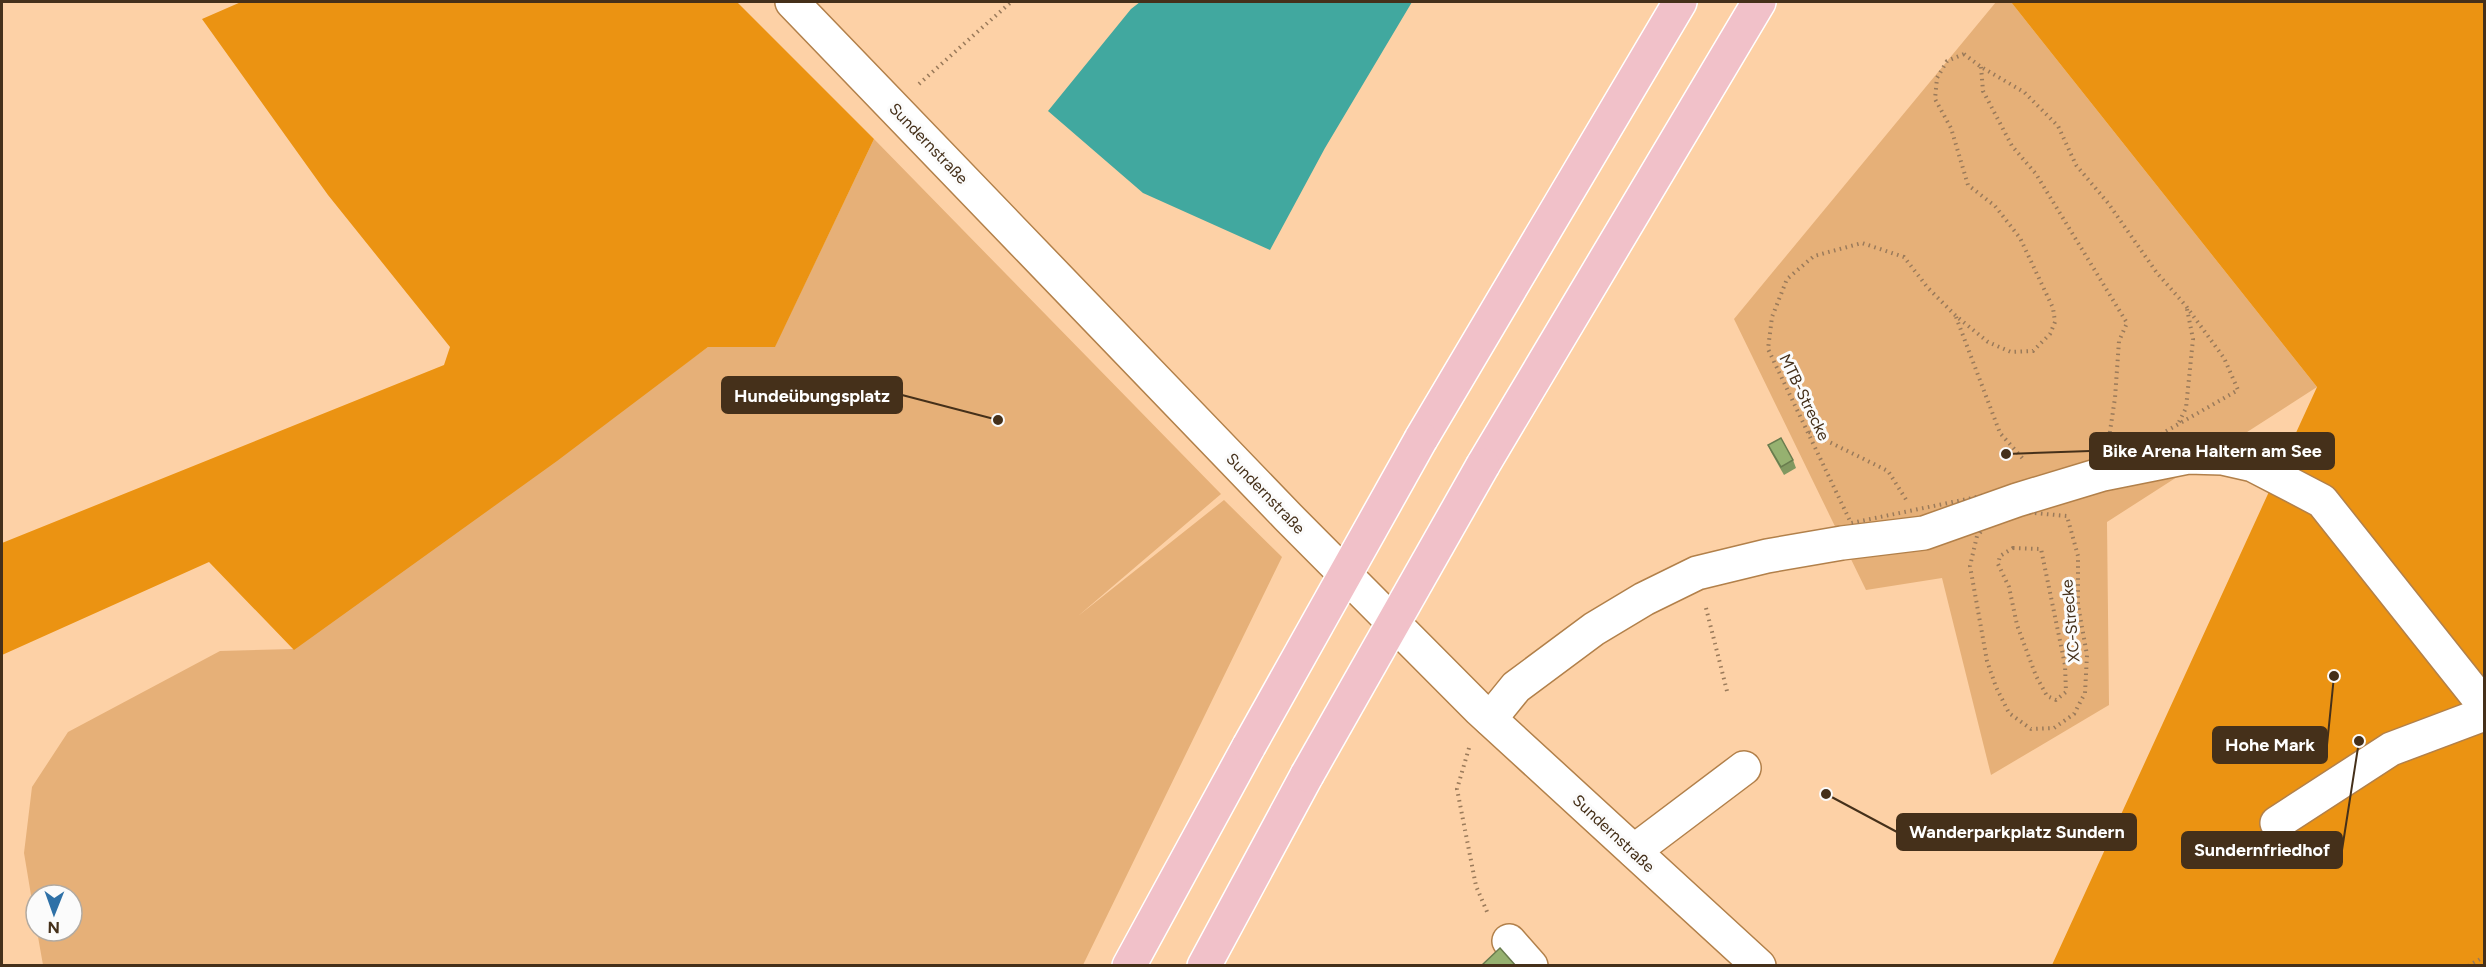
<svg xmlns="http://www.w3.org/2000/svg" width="2486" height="967" viewBox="0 0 2486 967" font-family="Figtree,sans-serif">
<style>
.green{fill:#e6b078}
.forest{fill:#eb9312}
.water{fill:#41a89f}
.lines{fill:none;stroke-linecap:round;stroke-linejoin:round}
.minor-casing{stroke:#b2804a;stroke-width:36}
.highway-casing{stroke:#fff;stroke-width:36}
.path{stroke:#9a7a5a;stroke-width:4;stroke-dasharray:1.5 4.5;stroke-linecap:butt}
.minor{stroke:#fff;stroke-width:33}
.highway{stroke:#f1c1c9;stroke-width:33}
.highway-bridge-casing{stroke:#fff;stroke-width:36;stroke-linecap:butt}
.highway-bridge{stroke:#f1c1c9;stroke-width:33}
.wall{fill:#819860}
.building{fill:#96b170;stroke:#697c4e;stroke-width:1.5}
.labels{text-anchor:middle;stroke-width:6;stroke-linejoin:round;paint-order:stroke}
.street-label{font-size:16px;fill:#45301a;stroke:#fbfbfb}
.leader{fill:none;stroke:#45301a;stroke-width:2}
.callout-dot{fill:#45301a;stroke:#fbfbfb;stroke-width:2}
.callout{fill:#45301a;stroke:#45301a;stroke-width:2}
.callout-label{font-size:18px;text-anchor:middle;font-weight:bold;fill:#fff}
</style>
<rect width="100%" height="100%" fill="#fdd1a6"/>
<!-- green -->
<g class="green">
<polygon points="1996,2 2011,2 2317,387 2107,522 2109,705 1991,775 1942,578 1866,590 1734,319"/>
<polygon points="874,139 1221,494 1078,616 1224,500 1282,557 1083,965 43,965 37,931 72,931 72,895 36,895 36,925 24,853 32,787 68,732 220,651 294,649 708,347 775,346"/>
</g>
<!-- forest -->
<g class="forest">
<polygon points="241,2 737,2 874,139 775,347 708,347 557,461 294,650 209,562 2,655 2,543 444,365 450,347 328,195 202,19"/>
<polygon points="2011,2 2484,2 2484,965 2052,965 2317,387"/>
</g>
<!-- water -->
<polygon class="water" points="1140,2 1412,2 1325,148 1270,250 1143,193 1048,111 1131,9"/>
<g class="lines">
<defs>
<g id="minor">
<polyline points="792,2 1288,517 1480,710 1759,966"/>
<polyline points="1490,719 1516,687 1594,629 1644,599 1697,573 1767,556 1842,543 1924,533 2017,500 2103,474 2188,457 2222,458 2253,465 2322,501 2484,705"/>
<polyline points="2277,823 2391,749 2484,714"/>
<polyline points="1634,851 1744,768"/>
<polyline points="1509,941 1531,966"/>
</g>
<g id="highway">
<polyline points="1421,439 1680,2"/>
<polyline points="1483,465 1759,2"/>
<polyline points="1129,966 1249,746"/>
<polyline points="1204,966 1307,775"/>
</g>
</defs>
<!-- minor casing -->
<use href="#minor" class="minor-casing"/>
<!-- highway casing -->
<use href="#highway" class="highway-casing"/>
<!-- path -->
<g class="path">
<polygon points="1964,54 1981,67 2024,92 2058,126 2076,165 2108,203 2157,273 2186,306 2224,358 2238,390 2130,452 2084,473 2045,483 1851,523 1768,349 1772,317 1787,279 1814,256 1862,243 1904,257 1928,288 1956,316 1988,342 2011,352 2033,351 2050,334 2055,322 2053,308 2020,238 1995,206 1968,185 1951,128 1935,99 1937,78 1947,61"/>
<polyline points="1981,67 1983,91 2012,146 2036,174 2127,323 2119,341 2115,398 2109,438"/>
<polyline points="919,84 1011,2"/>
<polyline points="1956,317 2000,433 2024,460"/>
<polyline points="2179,422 2186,408 2193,339 2187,309"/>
<polyline points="1809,432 1888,471 1907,501"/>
<polygon points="2023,512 2067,516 2078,556 2078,605 2087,655 2085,693 2074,714 2054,728 2031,729 2009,713 1996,687 1987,661 1970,566 1977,536 1986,526"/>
<polygon points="2013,548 2041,549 2065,665 2066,692 2056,700 2047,696 2036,676 2017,625 2009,587 1998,564 2000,556"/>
<polyline points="1706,608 1728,695"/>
<polyline points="1469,748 1457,789 1476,886 1488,914"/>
<polyline points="2468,966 2484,957"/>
</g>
<!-- minor -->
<use href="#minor" class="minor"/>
<!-- highway -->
<use href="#highway" class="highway"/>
<defs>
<g id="highway-bridge">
<polyline points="1249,746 1421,439"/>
<polyline points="1307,775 1483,465"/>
</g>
</defs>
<!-- highway-bridge casing -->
<use href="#highway-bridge" class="highway-bridge-casing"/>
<!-- highway-bridge -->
<use href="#highway-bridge" class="highway-bridge"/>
</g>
<!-- wall -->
<polygon class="wall" points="1768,445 1793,460 1796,468 1784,475 1771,452"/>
<!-- building -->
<g class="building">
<polygon points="1781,438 1793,460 1781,467 1768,445"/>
<polygon points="1500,948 1516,966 1481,966"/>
</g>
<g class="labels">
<!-- street labels -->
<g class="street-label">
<text transform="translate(929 143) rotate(46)" y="6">Sundernstraße</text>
<text transform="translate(1805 397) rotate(64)" y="6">MTB-Strecke</text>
<text transform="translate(1266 493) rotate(46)" y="6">Sundernstraße</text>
<text transform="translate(2070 621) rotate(-95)" y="6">XC-Strecke</text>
<text transform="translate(1614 833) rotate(43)" y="6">Sundernstraße</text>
</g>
</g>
<!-- callouts -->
<path class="leader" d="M998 420L902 395M2006 454L2090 451M2334 676L2327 745M1826 794L1897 832M2359 741L2342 850"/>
<g class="callout-dot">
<circle cx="998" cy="420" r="6"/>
<circle cx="2006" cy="454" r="6"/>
<circle cx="2334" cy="676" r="6"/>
<circle cx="1826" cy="794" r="6"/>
<circle cx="2359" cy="741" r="6"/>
</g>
<g class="callout">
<rect x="722" y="377" width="180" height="36" rx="6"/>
<rect x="2090" y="433" width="244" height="36" rx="6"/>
<rect x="2213" y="727" width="114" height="36" rx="6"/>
<rect x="1897" y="814" width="239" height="36" rx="6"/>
<rect x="2182" y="832" width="160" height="36" rx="6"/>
</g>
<g class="callout-label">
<text x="812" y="402">Hundeübungsplatz</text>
<text x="2212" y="457">Bike Arena Haltern am See</text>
<text x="2270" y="751">Hohe Mark</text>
<text x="2017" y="838">Wanderparkplatz Sundern</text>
<text x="2262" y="856">Sundernfriedhof</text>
</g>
<!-- border -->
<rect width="2486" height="967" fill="none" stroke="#45301a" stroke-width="6"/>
<!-- north arrow -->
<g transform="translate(54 913) rotate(181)"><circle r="28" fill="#fbfbfb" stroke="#b2aaa1" stroke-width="1.5"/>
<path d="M0-4.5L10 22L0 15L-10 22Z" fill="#2f71a7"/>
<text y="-9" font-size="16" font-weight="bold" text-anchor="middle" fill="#45301a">N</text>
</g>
</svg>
